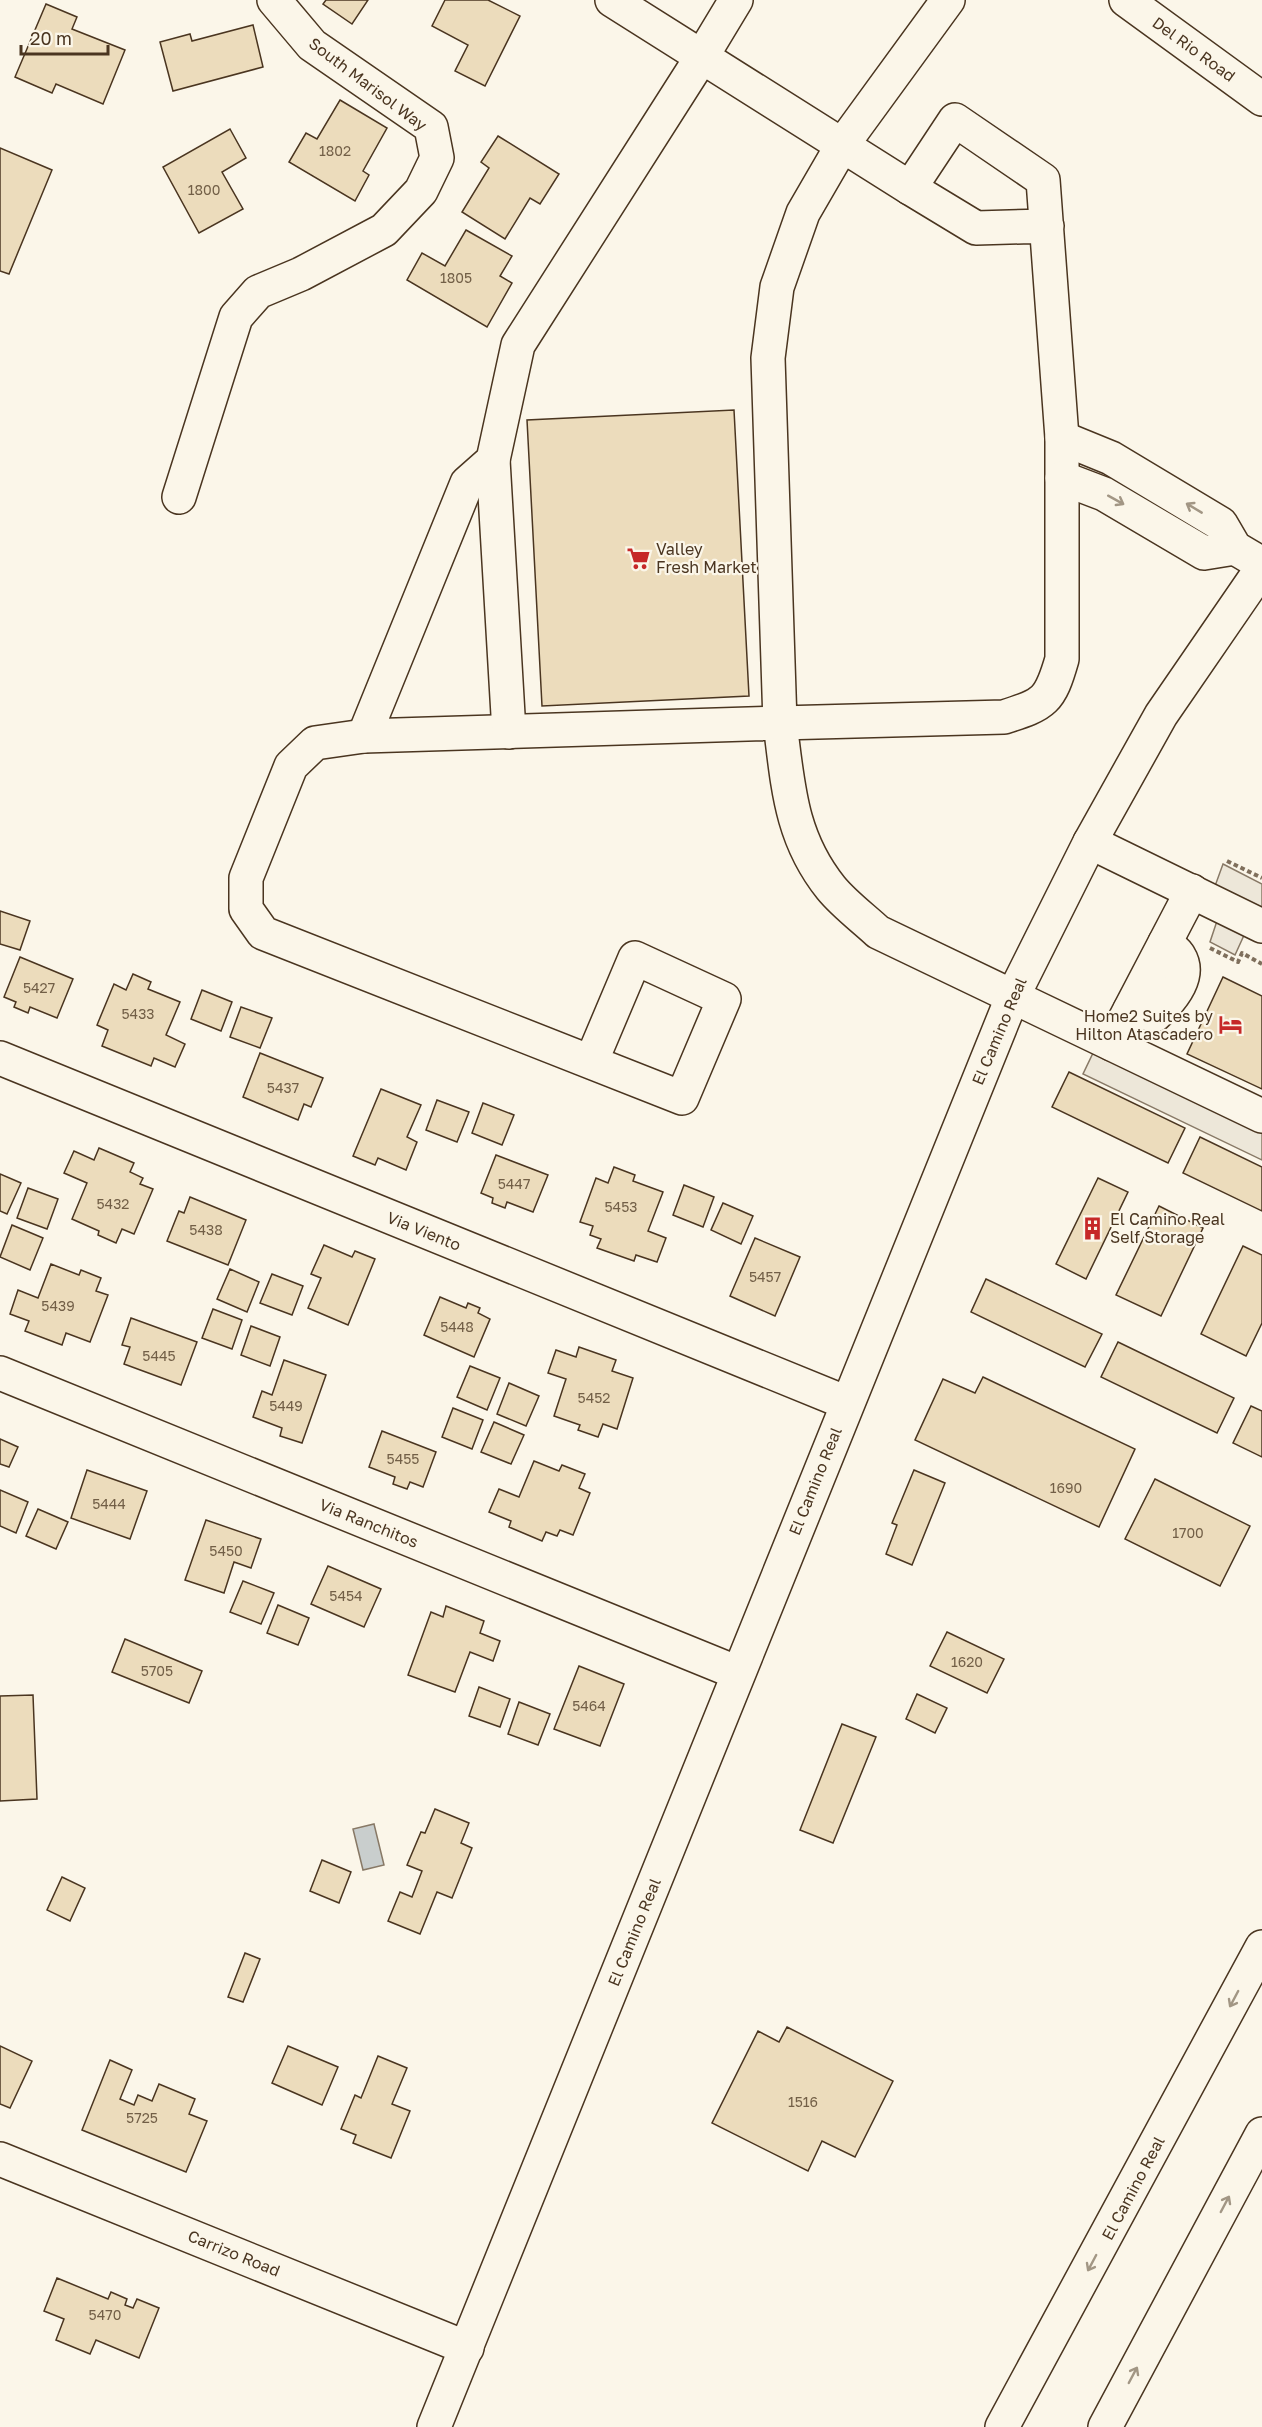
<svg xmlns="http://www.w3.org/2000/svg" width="1262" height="2427" viewBox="0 0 1262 2427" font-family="'Golos Text',sans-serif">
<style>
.parking{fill:#ede7d9;stroke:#887966;stroke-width:1.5}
.water{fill:#c9cecd;stroke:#887966;stroke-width:1.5}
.building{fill:#ecdcbc;stroke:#4a3520;stroke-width:1.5}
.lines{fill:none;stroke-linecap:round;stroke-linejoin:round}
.minor-casing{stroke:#4a3520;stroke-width:36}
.major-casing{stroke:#4a3520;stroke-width:36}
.highway-casing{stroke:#4a3520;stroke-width:36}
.path{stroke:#7f6f5c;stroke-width:4;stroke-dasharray:4.5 3;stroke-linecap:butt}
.minor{stroke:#fbf6e9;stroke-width:33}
.major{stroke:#fbf6e9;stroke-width:33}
.highway{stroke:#fbf6e9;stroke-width:33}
.oneway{stroke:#a29684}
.labels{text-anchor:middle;stroke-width:4.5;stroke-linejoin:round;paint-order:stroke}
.number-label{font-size:14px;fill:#725f47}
.street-label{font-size:16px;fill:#4a3520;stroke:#fbf6e9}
.poi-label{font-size:16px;fill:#4a3520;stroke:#fbf6e9;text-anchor:start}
</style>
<rect width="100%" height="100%" fill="#fbf6e9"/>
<!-- parking -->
<g class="parking">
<polygon points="1223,864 1262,884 1262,911 1256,909 1235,955 1210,942 1217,921 1215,886"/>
<polygon points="1094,1051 1262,1132 1262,1160 1083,1074"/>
</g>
<!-- water -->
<polygon class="water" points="374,1824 384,1865 363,1870 353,1829"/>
<!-- building -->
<g class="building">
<polygon points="326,0 368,0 352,24 323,4"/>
<polygon points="445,0 488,0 520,16 485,86 455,71 468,45 432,26"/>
<polygon points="46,4 77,17 72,29 125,50 103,104 56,84 52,93 15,77"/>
<polygon points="253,25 263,67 173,91 160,42 190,34 192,41"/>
<polygon points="340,100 387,128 363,171 369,175 355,201 289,162 306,133 317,139"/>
<polygon points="230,129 246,158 222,172 243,209 199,233 163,167"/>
<polygon points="498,136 559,174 540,204 530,198 505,239 462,212 489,168 481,162"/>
<polygon points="0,148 52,170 9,274 0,271"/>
<polygon points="466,230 512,256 500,276 512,283 487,327 407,280 422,253 445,266"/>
<polygon points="734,410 749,696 542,706 527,420"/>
<polygon points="0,911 30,921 20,950 0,944"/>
<polygon points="20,957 73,979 57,1018 30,1007 28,1013 14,1007 16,1002 4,997"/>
<polygon points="133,974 151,982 148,989 180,1002 166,1035 185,1044 175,1067 154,1058 151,1066 102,1046 108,1030 97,1025 114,984 126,990"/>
<polygon points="1223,977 1262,996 1262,1089 1187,1054"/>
<polygon points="202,990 232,1002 221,1031 191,1019"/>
<polygon points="241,1007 272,1018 260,1048 230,1037"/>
<polygon points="260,1053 323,1078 311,1107 304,1104 298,1120 243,1097"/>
<polygon points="1069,1072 1185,1128 1168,1163 1052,1107"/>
<polygon points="381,1089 421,1105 407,1137 417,1142 406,1170 378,1158 375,1165 353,1156"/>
<polygon points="437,1100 469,1112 457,1142 426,1130"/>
<polygon points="483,1103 514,1115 502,1145 472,1133"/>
<polygon points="1200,1137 1262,1167 1262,1211 1183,1173"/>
<polygon points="99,1148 134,1163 130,1172 143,1178 140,1184 153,1189 134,1234 122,1229 116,1243 98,1235 99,1231 72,1219 87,1183 64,1173 74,1151 94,1160"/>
<polygon points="496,1155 548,1175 533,1212 507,1202 505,1208 492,1203 493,1198 481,1193"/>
<polygon points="614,1167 635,1175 633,1181 663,1192 648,1231 666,1238 657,1262 636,1255 634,1261 597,1248 601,1239 590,1235 593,1226 580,1222 596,1178 608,1183"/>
<polygon points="0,1174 21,1183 7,1214 0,1211"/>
<polygon points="1098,1178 1128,1192 1086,1279 1056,1264"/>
<polygon points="684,1185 714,1197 703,1227 673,1215"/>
<polygon points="28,1188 58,1199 47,1229 17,1218"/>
<polygon points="190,1197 246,1220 228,1265 167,1241 179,1211 184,1213"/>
<polygon points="723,1203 753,1216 741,1244 711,1230"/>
<polygon points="1159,1206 1203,1228 1161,1316 1116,1295"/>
<polygon points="12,1225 43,1238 30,1270 0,1257"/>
<polygon points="755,1238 800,1257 775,1316 730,1296"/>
<polygon points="324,1245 352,1257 355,1251 375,1259 348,1325 308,1308 321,1278 311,1274"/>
<polygon points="1243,1246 1262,1255 1262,1323 1246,1356 1201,1334"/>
<polygon points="51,1264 79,1275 81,1270 101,1278 96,1291 108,1295 90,1342 66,1333 62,1345 25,1331 29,1321 10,1314 18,1290 38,1298"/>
<polygon points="230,1269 259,1282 247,1312 217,1299"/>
<polygon points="272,1274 303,1286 292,1315 260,1303"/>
<polygon points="986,1279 1102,1334 1085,1367 971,1312"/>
<polygon points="440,1297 466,1308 468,1303 480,1308 478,1313 490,1319 474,1357 424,1335"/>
<polygon points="213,1309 242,1320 232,1349 202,1338"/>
<polygon points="131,1318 197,1342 181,1385 124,1364 130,1347 122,1345"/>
<polygon points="251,1326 280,1337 270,1366 241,1355"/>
<polygon points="1118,1342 1234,1398 1217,1433 1101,1377"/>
<polygon points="579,1347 616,1360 612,1371 633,1378 617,1429 603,1424 598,1437 578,1430 580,1425 554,1416 566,1379 548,1373 556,1350 576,1357"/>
<polygon points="284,1360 326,1375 302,1443 280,1436 282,1428 253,1417 262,1391 272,1395"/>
<polygon points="470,1366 500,1378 487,1410 457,1397"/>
<polygon points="983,1377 1135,1449 1099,1527 915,1440 943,1379 975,1393"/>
<polygon points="509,1383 539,1396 526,1426 497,1414"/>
<polygon points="1251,1406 1262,1411 1262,1457 1233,1443"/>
<polygon points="453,1408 483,1420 472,1449 442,1437"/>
<polygon points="494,1422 524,1435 511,1464 481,1452"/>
<polygon points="382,1431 436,1452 423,1487 410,1482 407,1489 393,1484 395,1477 369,1467"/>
<polygon points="0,1439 18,1447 9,1467 0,1464"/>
<polygon points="534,1461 559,1471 562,1465 585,1474 579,1488 590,1493 573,1535 560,1530 557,1536 546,1532 542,1541 509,1527 511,1521 489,1512 499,1489 519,1497"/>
<polygon points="87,1470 147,1491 130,1539 71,1518"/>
<polygon points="914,1470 945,1483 912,1565 886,1554 897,1525 892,1523"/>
<polygon points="1155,1479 1250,1526 1220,1586 1125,1539"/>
<polygon points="0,1490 28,1502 16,1533 0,1526"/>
<polygon points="38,1509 68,1522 56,1549 26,1536"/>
<polygon points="206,1520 261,1539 251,1568 234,1562 224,1593 185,1580"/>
<polygon points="328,1566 381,1589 364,1627 311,1604"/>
<polygon points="243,1581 274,1593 261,1624 230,1612"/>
<polygon points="278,1605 309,1618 298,1645 267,1633"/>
<polygon points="446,1606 484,1621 480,1633 500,1641 493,1661 470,1652 455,1692 408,1675 431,1612 443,1617"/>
<polygon points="947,1632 1004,1659 987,1693 930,1666"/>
<polygon points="125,1639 202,1671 189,1703 112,1672"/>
<polygon points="579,1666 624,1684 600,1746 554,1729"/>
<polygon points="479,1687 510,1699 500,1727 469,1716"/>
<polygon points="917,1694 947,1708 935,1733 906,1719"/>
<polygon points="33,1695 37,1799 0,1801 0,1696"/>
<polygon points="519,1702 550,1714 538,1745 508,1734"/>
<polygon points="842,1724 876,1737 833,1843 800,1830"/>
<polygon points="435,1809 469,1823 461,1843 472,1848 452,1898 437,1892 420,1934 388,1921 400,1892 412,1897 422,1871 407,1865 421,1832 425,1833"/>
<polygon points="322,1860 351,1872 339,1903 310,1891"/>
<polygon points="62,1877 85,1888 70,1921 47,1910"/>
<polygon points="245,1953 260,1959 243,2002 228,1997"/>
<polygon points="787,2027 893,2081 855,2157 822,2141 808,2171 712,2123 758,2031 779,2042"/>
<polygon points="0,2046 32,2061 10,2108 0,2104"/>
<polygon points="288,2046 338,2067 322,2105 272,2083"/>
<polygon points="378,2056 407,2068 392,2104 410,2111 391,2158 353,2143 356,2135 341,2129 355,2095 361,2098"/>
<polygon points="110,2060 132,2070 120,2099 134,2105 138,2095 152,2101 159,2084 195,2099 189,2114 207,2121 186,2172 82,2130"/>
<polygon points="57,2278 108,2299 111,2292 127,2299 125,2305 133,2308 137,2299 159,2308 139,2358 96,2340 90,2354 56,2340 64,2319 44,2311"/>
</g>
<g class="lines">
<defs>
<g id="minor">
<polyline points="612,0 910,188"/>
<path d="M736 0 701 58 518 345 493 460 467 483 364 736 780 723C788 785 790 837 831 888 844 904 863 918 878 932L1262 1116"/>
<path d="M948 0 843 144 803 213 777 287 768 358 780 723 1004 717C1045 704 1050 701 1062 659V438L1043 180 955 120 910 188 976 228 1047 226"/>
<polyline points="1126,0 1262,99"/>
<polyline points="1062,438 1111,458 1221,524 1235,548 1262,564"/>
<polyline points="493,460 509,732"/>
<polyline points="1062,478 1104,494 1204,553 1235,548"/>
<polyline points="179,497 236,317 258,292 301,274 384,230 421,191 437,158 431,127 312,45 274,0"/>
<polyline points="364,736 315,743 291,766 246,878 246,909 263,933 682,1098 724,999 635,958 591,1062"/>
<polyline points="1090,842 1262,926"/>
<path d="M1130 1010 1155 1015C1169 1002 1192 977 1179 956 1177 951 1169 947 1165 943"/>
<polyline points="1112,1044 1192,891"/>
<polyline points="0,1058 847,1403"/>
<polyline points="0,1373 738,1673"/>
<polyline points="0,2159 467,2348"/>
</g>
<polyline id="major" points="434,2427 1012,998 1090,842 1161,715 1262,568"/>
<g id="highway">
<polyline points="1002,2427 1262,1947"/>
<polyline points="1105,2427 1262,2134"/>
</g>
</defs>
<!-- minor casing -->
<use href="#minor" class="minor-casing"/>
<!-- major casing -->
<use href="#major" class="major-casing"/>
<!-- highway casing -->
<use href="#highway" class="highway-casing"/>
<!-- path -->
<g class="path">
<polyline points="1227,861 1262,878"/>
<polyline points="1210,948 1238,962 1242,953 1262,964"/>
</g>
<!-- minor -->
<use href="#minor" class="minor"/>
<!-- major -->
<use href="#major" class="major"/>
<!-- highway -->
<use href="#highway" class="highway"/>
</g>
<!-- one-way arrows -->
<defs><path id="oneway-shaft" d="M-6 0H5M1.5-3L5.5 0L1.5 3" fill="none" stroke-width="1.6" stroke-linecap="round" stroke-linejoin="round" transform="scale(1.5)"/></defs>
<g class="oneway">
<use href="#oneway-shaft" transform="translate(1116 500) rotate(29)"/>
<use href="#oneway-shaft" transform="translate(1194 508) rotate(-149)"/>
<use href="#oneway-shaft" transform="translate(1234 1999) rotate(118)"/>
<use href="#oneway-shaft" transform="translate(1225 2204) rotate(-62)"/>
<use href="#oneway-shaft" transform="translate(1092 2263) rotate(118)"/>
<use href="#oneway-shaft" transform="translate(1133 2375) rotate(-62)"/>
</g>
<!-- icons -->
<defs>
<symbol id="supermarket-bare" viewBox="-9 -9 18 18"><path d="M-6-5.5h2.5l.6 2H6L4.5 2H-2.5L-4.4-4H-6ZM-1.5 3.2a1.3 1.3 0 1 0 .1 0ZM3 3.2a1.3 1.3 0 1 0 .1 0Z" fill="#c62828" stroke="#fbf6e9" stroke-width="2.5" paint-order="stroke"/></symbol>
<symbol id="hotel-bare" viewBox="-9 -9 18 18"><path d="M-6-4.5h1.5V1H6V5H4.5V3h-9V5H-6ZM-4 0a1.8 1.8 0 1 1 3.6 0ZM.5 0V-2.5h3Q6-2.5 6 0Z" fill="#c62828" stroke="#fbf6e9" stroke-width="2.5" paint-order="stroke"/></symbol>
<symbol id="building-bare" viewBox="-9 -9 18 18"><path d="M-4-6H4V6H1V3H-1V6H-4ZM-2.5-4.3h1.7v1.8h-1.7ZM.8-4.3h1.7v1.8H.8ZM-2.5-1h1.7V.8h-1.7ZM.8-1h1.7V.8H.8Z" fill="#c62828" stroke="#fbf6e9" stroke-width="2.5" paint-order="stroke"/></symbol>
</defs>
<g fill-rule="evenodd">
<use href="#supermarket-bare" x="622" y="542" width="33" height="33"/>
<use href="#hotel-bare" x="1214" y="1008" width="33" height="33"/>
<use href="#building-bare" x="1076" y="1212" width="33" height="33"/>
</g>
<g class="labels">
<!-- number labels -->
<g class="number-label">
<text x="335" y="156">1802</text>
<text x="204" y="195">1800</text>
<text x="456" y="283">1805</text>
<text x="39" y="993">5427</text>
<text x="138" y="1019">5433</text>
<text x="283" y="1093">5437</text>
<text x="514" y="1189">5447</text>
<text x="113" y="1209">5432</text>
<text x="621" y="1212">5453</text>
<text x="206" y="1235">5438</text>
<text x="765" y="1282">5457</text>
<text x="58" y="1311">5439</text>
<text x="457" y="1332">5448</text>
<text x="159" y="1361">5445</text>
<text x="594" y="1403">5452</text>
<text x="286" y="1411">5449</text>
<text x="403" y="1464">5455</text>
<text x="1066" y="1493">1690</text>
<text x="109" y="1509">5444</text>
<text x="1188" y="1538">1700</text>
<text x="226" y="1556">5450</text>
<text x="346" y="1601">5454</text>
<text x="967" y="1667">1620</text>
<text x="157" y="1676">5705</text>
<text x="589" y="1711">5464</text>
<text x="803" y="2107">1516</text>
<text x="142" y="2123">5725</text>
<text x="105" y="2320">5470</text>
</g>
<!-- street labels -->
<g class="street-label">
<text transform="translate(1194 49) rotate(36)" y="6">Del Rio Road</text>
<text transform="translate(368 84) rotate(37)" y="6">South Marisol Way</text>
<text transform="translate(999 1031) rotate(-67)" y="6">El Camino Real</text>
<text transform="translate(424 1231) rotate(22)" y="6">Via Viento</text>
<text transform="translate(815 1481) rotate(-68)" y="6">El Camino Real</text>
<text transform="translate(369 1523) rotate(22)" y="6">Via Ranchitos</text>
<text transform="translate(634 1932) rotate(-68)" y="6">El Camino Real</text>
<text transform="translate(1133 2188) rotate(-62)" y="6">El Camino Real</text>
<text transform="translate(234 2253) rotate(22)" y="6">Carrizo Road</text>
</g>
<!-- poi labels -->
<g class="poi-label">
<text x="656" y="555">Valley<tspan x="656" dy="18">Fresh Market</tspan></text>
<text x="1213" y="1022" text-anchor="end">Home2 Suites by<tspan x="1213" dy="18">Hilton Atascadero</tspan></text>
<text x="1110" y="1225">El Camino Real<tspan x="1110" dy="18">Self Storage</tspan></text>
</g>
</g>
<!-- scale -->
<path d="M21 45v9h87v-9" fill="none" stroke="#4a3520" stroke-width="3"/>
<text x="30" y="45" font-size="18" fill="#4a3520" stroke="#fbf6e9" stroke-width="4.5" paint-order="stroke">20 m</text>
</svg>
